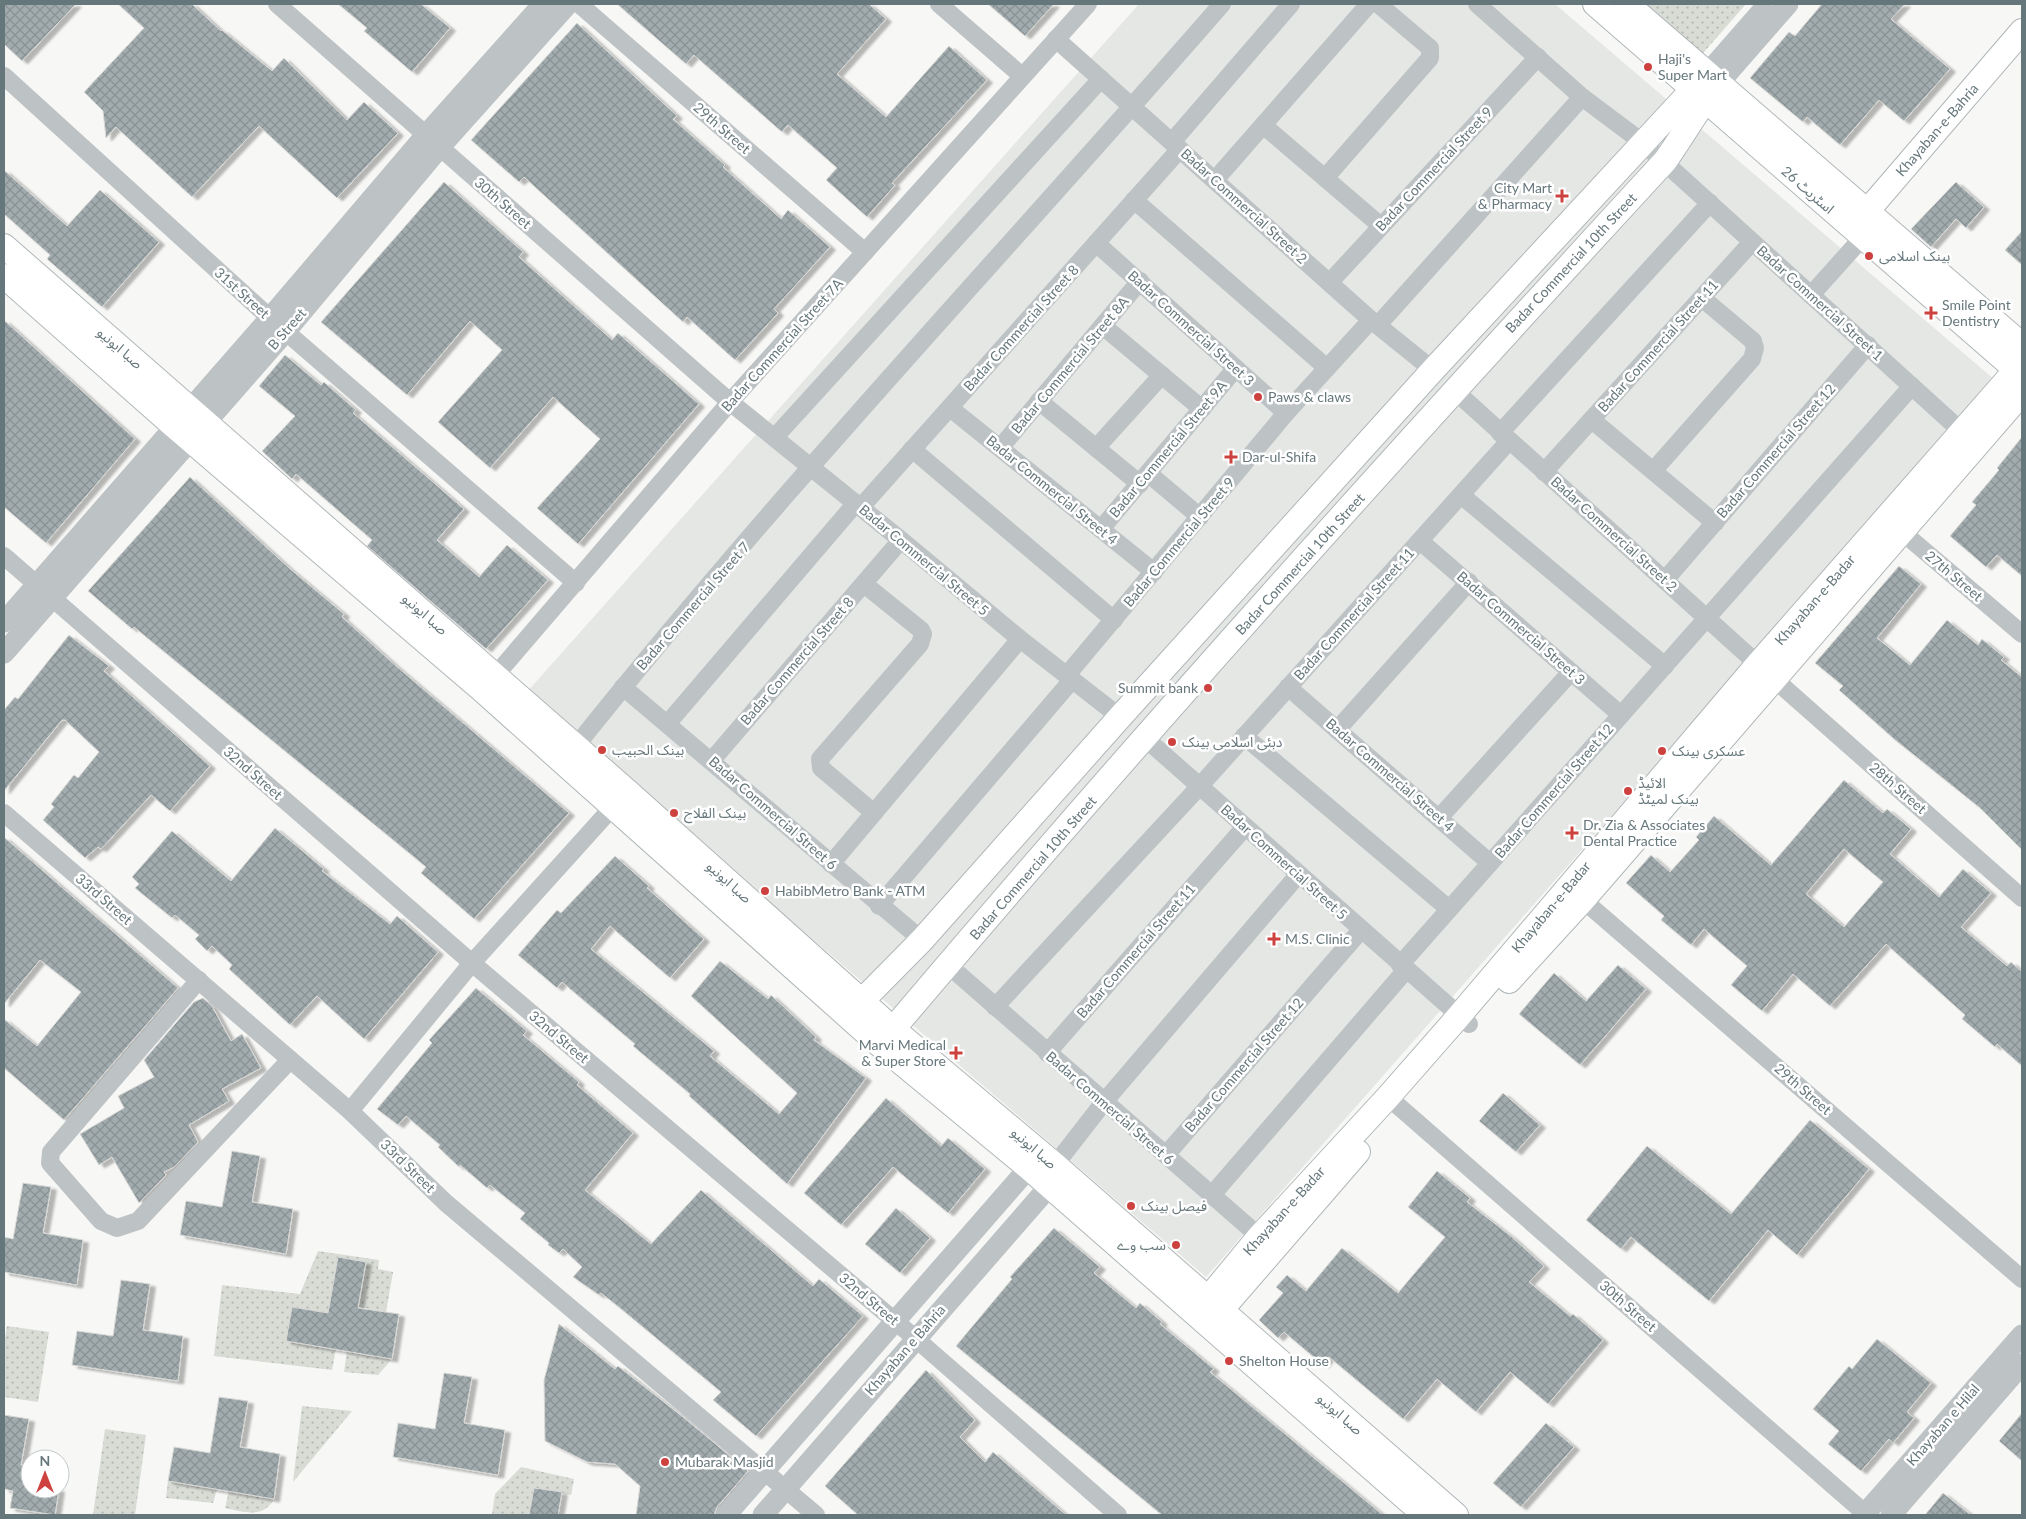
<svg xmlns="http://www.w3.org/2000/svg" width="2026" height="1519" viewBox="0 0 2026 1519" font-family="Lato,'Noto Sans Arabic',sans-serif">
<style>
.built{fill:#e5e7e5}
.grass{fill:url(#grass-dots)}
.building{fill:url(#building-cross-hatch);stroke:#d9d9d7;fill-rule:evenodd;filter:url(#shadow)}
.lines{fill:none;stroke-linecap:round;stroke-linejoin:round}
.secondary-casing{stroke:#afb6b9;stroke-width:26}
.minor{stroke:#bdc2c4;stroke-width:18}
.tertiary{stroke:#bdc2c4;stroke-width:21}
.secondary{stroke:#fff;stroke-width:24}
.poi-dot{fill:#cd423f;stroke:#fff;stroke-width:2}
.labels{text-anchor:middle;stroke-width:5;stroke-linejoin:round;paint-order:stroke}
.poi-label{font-size:14px;fill:#66777c;stroke:#fff;text-anchor:start}
.street-label{font-size:14px;fill:#66777c;stroke:#fff}
</style>
<defs>
<pattern id="grass-dots" width="8" height="8" patternUnits="userSpaceOnUse" patternTransform="scale(1.25)"><rect width="8" height="8" fill="#d8dcd5"/><path d="M2 2h.1M6 6h.1" fill="none" stroke="#b3b7b2" stroke-width="1.8" stroke-linecap="round"/></pattern>
<pattern id="building-cross-hatch" width="8" height="8" patternUnits="userSpaceOnUse" patternTransform="scale(1.25)"><rect width="8" height="8" fill="#a2acaf"/><path d="M0 0l8 8M0 8l8-8" fill="none" stroke="#889193"/></pattern>
<filter id="shadow"><feDropShadow dx="5.5" dy="3" stdDeviation="1" flood-color="#0004"/></filter>
</defs>
<rect width="100%" height="100%" fill="#f7f7f5"/>
<!-- built -->
<polygon class="built" points="1139,4 1555,4 1995,380 1206,1277 526,693"/>
<!-- grass -->
<g class="grass">
<polygon points="1630,4 1746,4 1697,60"/>
<polygon points="318,1251 379,1260 378,1269 393,1272 386,1312 358,1307 366,1262 338,1257 328,1313 292,1307 336,1349 332,1370 214,1356 222,1285 300,1294"/>
<polygon points="7,1326 49,1332 38,1402 4,1397 4,1345"/>
<polygon points="347,1351 392,1359 378,1375 344,1372"/>
<polygon points="302,1406 352,1411 293,1482"/>
<polygon points="105,1429 146,1435 135,1515 93,1515"/>
<polygon points="521,1467 574,1479 571,1495 534,1488 529,1515 492,1515 495,1494"/>
<polygon points="168,1481 217,1489 213,1503 166,1498"/>
<path d="M229 1491 274 1499C263 1519 244 1512 225 1508Z"/>
</g>
<!-- building -->
<g class="building">
<polygon points="4,4 76,4 22,61 4,44"/>
<polygon points="118,4 192,4 221,31 222,30 272,71 284,58 347,120 364,102 398,133 337,198 259,126 192,197 116,127 106,138 103,111 84,92 144,28"/>
<polygon points="338,4 421,4 450,28 412,72 364,31 367,28"/>
<polygon points="617,4 869,4 886,19 837,74 886,117 949,46 987,80 892,183 895,185 867,217 826,180 837,168 788,125 782,132 694,55 686,64"/>
<polygon points="988,4 1054,4 1025,36"/>
<polygon points="1822,4 1905,4 1891,19 1950,69 1904,121 1879,100 1840,145 1807,117 1803,122 1750,78 1789,32 1795,36"/>
<polygon points="577,23 677,116 673,119 725,165 723,167 781,219 788,210 830,247 774,309 778,313 735,360 687,317 683,322 524,177 519,182 471,140"/>
<polygon points="4,170 67,226 100,190 159,242 102,307 47,259 50,255 4,214"/>
<polygon points="444,182 523,252 519,257 612,340 618,333 699,404 578,544 537,508 600,439 553,397 490,468 438,422 502,350 470,321 407,395 321,322"/>
<polygon points="1956,182 1984,207 1966,228 1956,219 1931,247 1911,229"/>
<polygon points="2022,231 2022,265 2005,250"/>
<polygon points="4,320 135,439 46,543 4,507"/>
<polygon points="285,355 321,385 324,382 356,410 353,413 464,509 437,540 479,577 507,545 548,580 486,649 367,546 372,540 296,474 292,479 262,451 295,416 259,386"/>
<polygon points="2022,437 2022,576 1997,555 1986,567 1950,536 1976,505 1972,502 1999,470 1997,468"/>
<polygon points="190,477 289,568 344,614 342,617 396,666 569,813 474,919 421,873 426,867 134,627 132,629 88,591"/>
<polygon points="1899,566 1921,584 1877,638 1910,665 1947,620 1978,645 1982,639 2004,657 2001,660 2022,677 2022,850 1980,808 1894,739 1839,690 1843,686 1815,663"/>
<polygon points="69,635 109,666 104,671 210,766 170,811 151,795 101,849 98,847 85,858 43,820 54,807 51,804 74,775 78,778 99,752 65,720 62,720 4,791 4,710 15,697 18,699"/>
<path d="M1844 780 1883 813 1887 809 1911 829 1890 854 1939 897 1963 869 1991 893 1961 927 2007 966 2011 962 2022 972V1066L1997 1044 1995 1047 1962 1019 1965 1015 1886 944 1830 1006 1793 974 1762 1011 1731 985 1747 966 1704 929 1691 945 1661 920 1664 916 1626 883 1651 855 1670 872 1699 840 1696 837 1714 816 1771 865ZM1844 849 1883 882 1844 927 1806 894Z"/>
<polygon points="275,828 324,869 322,871 390,924 397,916 438,952 364,1039 317,996 290,1025 229,969 232,965 212,946 207,951 195,939 199,935 175,915 172,918 135,888 139,884 132,877 172,831 231,881"/>
<polygon points="4,837 178,988 64,1120 4,1068 4,1019 37,1046 81,992 40,960 4,1004"/>
<polygon points="615,856 649,886 647,888 704,939 670,978 610,926 591,949 714,1051 710,1056 779,1114 797,1093 691,996 720,961 768,999 771,995 816,1037 814,1040 866,1078 787,1184 689,1096 690,1094 633,1046 635,1044 562,982 557,988 518,955 557,910 561,913"/>
<polygon points="1618,965 1646,989 1580,1065 1519,1014 1554,973 1586,1001"/>
<polygon points="476,988 527,1031 523,1035 579,1082 577,1085 633,1133 585,1190 651,1244 701,1190 813,1286 819,1279 863,1316 756,1436 713,1400 721,1392 620,1308 601,1293 599,1295 573,1277 582,1267 563,1249 559,1253 548,1245 549,1243 520,1219 525,1213 490,1185 487,1188 460,1165 459,1167 438,1147 440,1145 406,1116 398,1125 377,1109 432,1043 429,1040"/>
<polygon points="203,998 212,1006 231,1041 242,1034 261,1068 222,1089 229,1101 189,1125 198,1142 174,1167 164,1172 166,1175 139,1203 112,1157 99,1165 80,1134 124,1108 118,1096 154,1077 144,1060 194,1002"/>
<polygon points="1503,1093 1540,1125 1516,1152 1479,1121"/>
<polygon points="886,1098 941,1146 948,1138 985,1169 948,1213 893,1167 841,1225 804,1193"/>
<polygon points="1810,1120 1869,1169 1797,1255 1768,1230 1709,1301 1631,1237 1621,1249 1586,1220 1647,1146 1731,1214"/>
<polygon points="232,1151 260,1156 252,1202 293,1209 286,1254 180,1235 186,1201 222,1207"/>
<polygon points="1437,1171 1470,1198 1467,1202 1512,1237 1544,1266 1529,1282 1570,1316 1573,1314 1603,1340 1548,1404 1510,1372 1476,1412 1437,1379 1403,1419 1329,1357 1323,1365 1284,1332 1278,1338 1259,1320 1283,1293 1276,1287 1287,1275 1306,1291 1342,1248 1398,1293 1445,1237 1408,1207"/>
<polygon points="23,1183 51,1187 43,1233 83,1240 77,1285 4,1272 4,1237 13,1239"/>
<polygon points="896,1208 930,1238 900,1273 865,1244"/>
<polygon points="1054,1228 1100,1267 1094,1273 1136,1308 1140,1303 1162,1322 1160,1324 1214,1369 1210,1372 1383,1515 1162,1515 956,1346 1012,1279 1010,1277"/>
<polygon points="338,1257 366,1262 358,1308 399,1314 392,1359 286,1341 292,1307 328,1313"/>
<polygon points="121,1280 150,1284 143,1330 183,1336 178,1381 72,1365 77,1331 113,1336"/>
<polygon points="559,1324 615,1369 618,1366 683,1417 748,1471 717,1507 714,1515 636,1515 640,1486 615,1464 587,1462 545,1441 544,1380"/>
<polygon points="1877,1339 1931,1383 1907,1412 1914,1418 1893,1443 1889,1439 1861,1471 1828,1444 1839,1431 1813,1409 1849,1366 1852,1369"/>
<polygon points="926,1370 975,1420 960,1437 985,1462 993,1452 1066,1515 858,1515 825,1486"/>
<polygon points="444,1373 472,1377 464,1423 505,1430 498,1475 393,1457 398,1423 435,1429"/>
<polygon points="219,1397 248,1401 240,1447 280,1454 274,1499 168,1481 174,1447 210,1453"/>
<polygon points="2022,1413 2022,1461 1999,1441"/>
<polygon points="4,1415 29,1419 21,1465 30,1466 30,1489 59,1489 55,1515 10,1508 13,1491 4,1489"/>
<polygon points="1546,1423 1574,1447 1521,1507 1493,1483"/>
<polygon points="534,1488 562,1492 558,1515 529,1515"/>
<polygon points="1943,1493 1971,1515 1925,1515"/>
</g>
<g class="lines">
<defs>
<g id="secondary">
<polyline points="1595,4 2022,375"/>
<polyline points="1627,4 2022,345"/>
<polyline points="1857,223 2022,31"/>
<polyline points="4,246 627,791 893,1029 1055,1165 1456,1515"/>
<polyline points="4,276 174,426 482,690 880,1045 1029,1168 1425,1515"/>
<polyline points="1509,981 1583,900 2022,393"/>
<polyline points="852,1011 922,940 1120,717 1433,370 1707,74"/>
<path d="M883 1041C1136 741 1399 450 1665 161 1683 136 1698 108 1718 84"/>
<polyline points="1197,1312 1259,1237 1388,1097 1459,1016 1758,664 2022,363"/>
<polyline points="1210,1323 1358,1152"/>
</g>
</defs>
<!-- secondary casing -->
<use href="#secondary" class="secondary-casing"/>
<!-- minor -->
<g class="minor">
<polyline points="277,4 730,402 901,540 1020,639 1120,717"/>
<polyline points="579,4 865,252"/>
<polyline points="939,4 1022,76"/>
<polyline points="1477,4 1582,97 1642,142 1970,439"/>
<polyline points="1056,39 1371,320 1433,370"/>
<polyline points="4,76 270,318 576,583"/>
<polyline points="1263,125 1381,226"/>
<polyline points="1172,142 1291,4"/>
<polyline points="1325,178 1430,58 1430,48 1378,4"/>
<polyline points="1215,180 1369,4"/>
<polyline points="1134,200 1327,368"/>
<polyline points="1096,243 1286,413"/>
<polyline points="1330,282 1538,57"/>
<polyline points="1811,295 1863,237"/>
<polyline points="1378,325 1582,97"/>
<polyline points="1103,326 1202,409"/>
<polyline points="1454,390 1773,678 2022,898"/>
<polyline points="1039,401 1140,484"/>
<polyline points="950,408 1154,572"/>
<polyline points="1592,420 1715,523"/>
<polyline points="1500,433 1710,203"/>
<polyline points="775,437 1101,79"/>
<polyline points="1000,448 1140,281"/>
<polyline points="1096,448 1162,375"/>
<polyline points="912,449 1114,620"/>
<polyline points="1653,471 1752,359 1755,348 1753,341 1702,298"/>
<polyline points="1544,472 1752,242"/>
<polyline points="1149,474 1200,517"/>
<polyline points="1461,495 1665,666"/>
<polyline points="861,507 1180,149"/>
<polyline points="1894,525 2022,634"/>
<polyline points="1101,529 1235,369"/>
<polyline points="1420,541 1621,715"/>
<polyline points="4,556 472,963 915,1338 1118,1515"/>
<polyline points="1665,580 1868,345"/>
<polyline points="864,584 921,630 923,634 920,644 820,759 821,768 874,813"/>
<polyline points="1067,675 1286,413 1371,320"/>
<polyline points="488,684 730,402 1088,4"/>
<polyline points="623,687 922,940"/>
<polyline points="1288,687 1490,863"/>
<polyline points="668,723 856,503"/>
<polyline points="1337,730 1469,582"/>
<polyline points="1244,736 1449,909"/>
<polyline points="1145,738 1469,1024"/>
<path d="M576 746C780 490 1007 251 1222 4"/>
<polyline points="712,760 901,540"/>
<polyline points="4,813 350,1111 446,1203 816,1515"/>
<polyline points="1439,818 1571,672"/>
<polyline points="831,864 1020,639"/>
<polyline points="1583,900 2022,1279"/>
<polyline points="879,906 1072,680"/>
<polyline points="948,965 1268,1244"/>
<polyline points="1400,965 1912,386"/>
<polyline points="199,980 51,1152 50,1163 101,1221 117,1228 138,1221 290,1060"/>
<polyline points="995,1007 1199,787 1509,441"/>
<polyline points="1047,1053 1245,827"/>
<polyline points="1388,1097 1867,1515"/>
<polyline points="350,1111 472,963 620,799"/>
<polyline points="1166,1155 1361,930"/>
<polyline points="1055,1165 1104,1102 1298,875"/>
<polyline points="1211,1196 1406,970"/>
</g>
<!-- tertiary -->
<g class="tertiary">
<polyline points="1707,74 1763,10"/>
<polyline points="1718,84 1788,4"/>
<polyline points="4,622 270,318 425,136 543,4"/>
<polyline points="4,653 286,331 440,147 568,4"/>
<polyline points="726,1515 1040,1155"/>
<polyline points="763,1515 1060,1174"/>
<polyline points="1864,1515 2022,1335"/>
<polyline points="1891,1515 2022,1364"/>
</g>
<!-- secondary -->
<use href="#secondary" class="secondary"/>
</g>
<!-- markers -->
<g class="poi-dot">
<circle cx="1648" cy="67" r="5"/>
<path d="M1559.5 188.5h5v5h5v5h-5v5h-5v-5h-5v-5h5z"/>
<circle cx="1869" cy="256" r="5"/>
<path d="M1928.5 305.5h5v5h5v5h-5v5h-5v-5h-5v-5h5z"/>
<circle cx="1258" cy="397" r="5"/>
<path d="M1228.5 449.5h5v5h5v5h-5v5h-5v-5h-5v-5h5z"/>
<circle cx="1208" cy="688" r="5"/>
<circle cx="1172" cy="742" r="5"/>
<circle cx="602" cy="750" r="5"/>
<circle cx="1662" cy="751" r="5"/>
<circle cx="1628" cy="791" r="5"/>
<circle cx="674" cy="813" r="5"/>
<path d="M1569.5 825.5h5v5h5v5h-5v5h-5v-5h-5v-5h5z"/>
<circle cx="765" cy="891" r="5"/>
<path d="M1271.5 931.5h5v5h5v5h-5v5h-5v-5h-5v-5h5z"/>
<path d="M953.5 1045.5h5v5h5v5h-5v5h-5v-5h-5v-5h5z"/>
<circle cx="1131" cy="1206" r="5"/>
<circle cx="1176" cy="1245" r="5"/>
<circle cx="1229" cy="1361" r="5"/>
<circle cx="665" cy="1462" r="5"/>
</g>
<g class="labels">
<!-- poi labels -->
<g class="poi-label">
<text x="1658" y="64">Haji's<tspan x="1658" dy="16">Super Mart</tspan></text>
<text x="1552" y="193" text-anchor="end">City Mart<tspan x="1552" dy="16">&amp; Pharmacy</tspan></text>
<text x="1879" y="261">بینک اسلامی</text>
<text x="1942" y="310">Smile Point<tspan x="1942" dy="16">Dentistry</tspan></text>
<text x="1268" y="402">Paws &amp; claws</text>
<text x="1242" y="462">Dar-ul-Shifa</text>
<text x="1198" y="693" text-anchor="end">Summit bank</text>
<text x="1182" y="747">دبئی اسلامی بینک</text>
<text x="612" y="755">بينک الحبيب</text>
<text x="1672" y="756">عسکری بینک</text>
<text x="1638" y="788">الائیڈ<tspan x="1638" dy="16">بینک لمیٹڈ</tspan></text>
<text x="684" y="818">بینک الفلاح</text>
<text x="1583" y="830">Dr. Zia &amp; Associates<tspan x="1583" dy="16">Dental Practice</tspan></text>
<text x="775" y="896">HabibMetro Bank - ATM</text>
<text x="1285" y="944">M.S. Clinic</text>
<text x="946" y="1050" text-anchor="end">Marvi Medical<tspan x="946" dy="16">&amp; Super Store</tspan></text>
<text x="1141" y="1211">فیصل بینک</text>
<text x="1166" y="1250" text-anchor="end">سب وے</text>
<text x="1239" y="1366">Shelton House</text>
<text x="675" y="1467">Mubarak Masjid</text>
</g>
<!-- street labels -->
<g class="street-label">
<text transform="translate(722 128) rotate(41)" y="5">29th Street</text>
<text transform="translate(1937 130) rotate(-49)" y="5">Khayaban-e-Bahria</text>
<text transform="translate(1434 169) rotate(-47)" y="5">Badar Commercial Street 9</text>
<text transform="translate(1808 190) rotate(41)" y="5">اسٹریٹ 26</text>
<text transform="translate(503 203) rotate(41)" y="5">30th Street</text>
<text transform="translate(1244 206) rotate(42)" y="5">Badar Commercial Street 2</text>
<text transform="translate(1571 263) rotate(-47)" y="5">Badar Commercial 10th Street</text>
<text transform="translate(242 293) rotate(42)" y="5">31st Street</text>
<text transform="translate(1820 303) rotate(42)" y="5">Badar Commercial Street 1</text>
<text transform="translate(1021 328) rotate(-48)" y="5">Badar Commercial Street 8</text>
<text transform="translate(1191 328) rotate(42)" y="5">Badar Commercial Street 3</text>
<text transform="translate(287 329) rotate(-49)" y="5">B Street</text>
<text transform="translate(782 345) rotate(-48)" y="5">Badar Commercial Street 7A</text>
<text transform="translate(1658 346) rotate(-48)" y="5">Badar Commercial Street 11</text>
<text transform="translate(120 348) rotate(41)" y="5">صبا ایونیو</text>
<text transform="translate(1070 365) rotate(-50)" y="5">Badar Commercial Street 8A</text>
<text transform="translate(1168 449) rotate(-50)" y="5">Badar Commercial Street 9A</text>
<text transform="translate(1776 451) rotate(-49)" y="5">Badar Commercial Street 12</text>
<text transform="translate(1052 490) rotate(39)" y="5">Badar Commercial Street 4</text>
<text transform="translate(1614 534) rotate(42)" y="5">Badar Commercial Street 2</text>
<text transform="translate(1179 542) rotate(-50)" y="5">Badar Commercial Street 9</text>
<text transform="translate(924 560) rotate(40)" y="5">Badar Commercial Street 5</text>
<text transform="translate(1300 564) rotate(-48)" y="5">Badar Commercial 10th Street</text>
<text transform="translate(1954 576) rotate(40)" y="5">27th Street</text>
<text transform="translate(1815 600) rotate(-49)" y="5">Khayaban-e-Badar</text>
<text transform="translate(693 606) rotate(-49)" y="5">Badar Commercial Street 7</text>
<text transform="translate(425 614) rotate(41)" y="5">صبا ایونیو</text>
<text transform="translate(1354 614) rotate(-48)" y="5">Badar Commercial Street 11</text>
<text transform="translate(1521 628) rotate(41)" y="5">Badar Commercial Street 3</text>
<text transform="translate(797 661) rotate(-49)" y="5">Badar Commercial Street 8</text>
<text transform="translate(253 773) rotate(41)" y="5">32nd Street</text>
<text transform="translate(1390 775) rotate(41)" y="5">Badar Commercial Street 4</text>
<text transform="translate(1898 788) rotate(41)" y="5">28th Street</text>
<text transform="translate(1554 791) rotate(-49)" y="5">Badar Commercial Street 12</text>
<text transform="translate(773 813) rotate(41)" y="5">Badar Commercial Street 6</text>
<text transform="translate(1284 862) rotate(42)" y="5">Badar Commercial Street 5</text>
<text transform="translate(1033 868) rotate(-49)" y="5">Badar Commercial 10th Street</text>
<text transform="translate(729 882) rotate(42)" y="5">صبا ایونیو</text>
<text transform="translate(104 899) rotate(41)" y="5">33rd Street</text>
<text transform="translate(1551 907) rotate(-50)" y="5">Khayaban-e-Badar</text>
<text transform="translate(1136 951) rotate(-49)" y="5">Badar Commercial Street 11</text>
<text transform="translate(559 1037) rotate(40)" y="5">32nd Street</text>
<text transform="translate(1244 1065) rotate(-49)" y="5">Badar Commercial Street 12</text>
<text transform="translate(1803 1089) rotate(41)" y="5">29th Street</text>
<text transform="translate(1110 1108) rotate(41)" y="5">Badar Commercial Street 6</text>
<text transform="translate(1034 1148) rotate(41)" y="5">صبا ایونیو</text>
<text transform="translate(408 1166) rotate(44)" y="5">33rd Street</text>
<text transform="translate(1284 1211) rotate(-48)" y="5">Khayaban-e-Badar</text>
<text transform="translate(869 1299) rotate(40)" y="5">32nd Street</text>
<text transform="translate(1628 1306) rotate(41)" y="5">30th Street</text>
<text transform="translate(905 1350) rotate(-49)" y="5">Khayaban e Bahria</text>
<text transform="translate(1340 1414) rotate(41)" y="5">صبا ایونیو</text>
<text transform="translate(1943 1425) rotate(-49)" y="5">Khayaban e Hilal</text>
</g>
</g>
<!-- border -->
<rect width="2026" height="1519" fill="none" stroke="#66777c" stroke-width="10"/>
<!-- north arrow -->
<g transform="translate(45 1474)"><circle r="24" fill="#ffffff" stroke="#c2c9cb"/>
<path d="M0-4L9 19L0 12L-9 19Z" fill="#cd423f"/>
<text y="-8" font-size="14" font-weight="bold" text-anchor="middle" fill="#66777c">N</text>
</g>
</svg>
